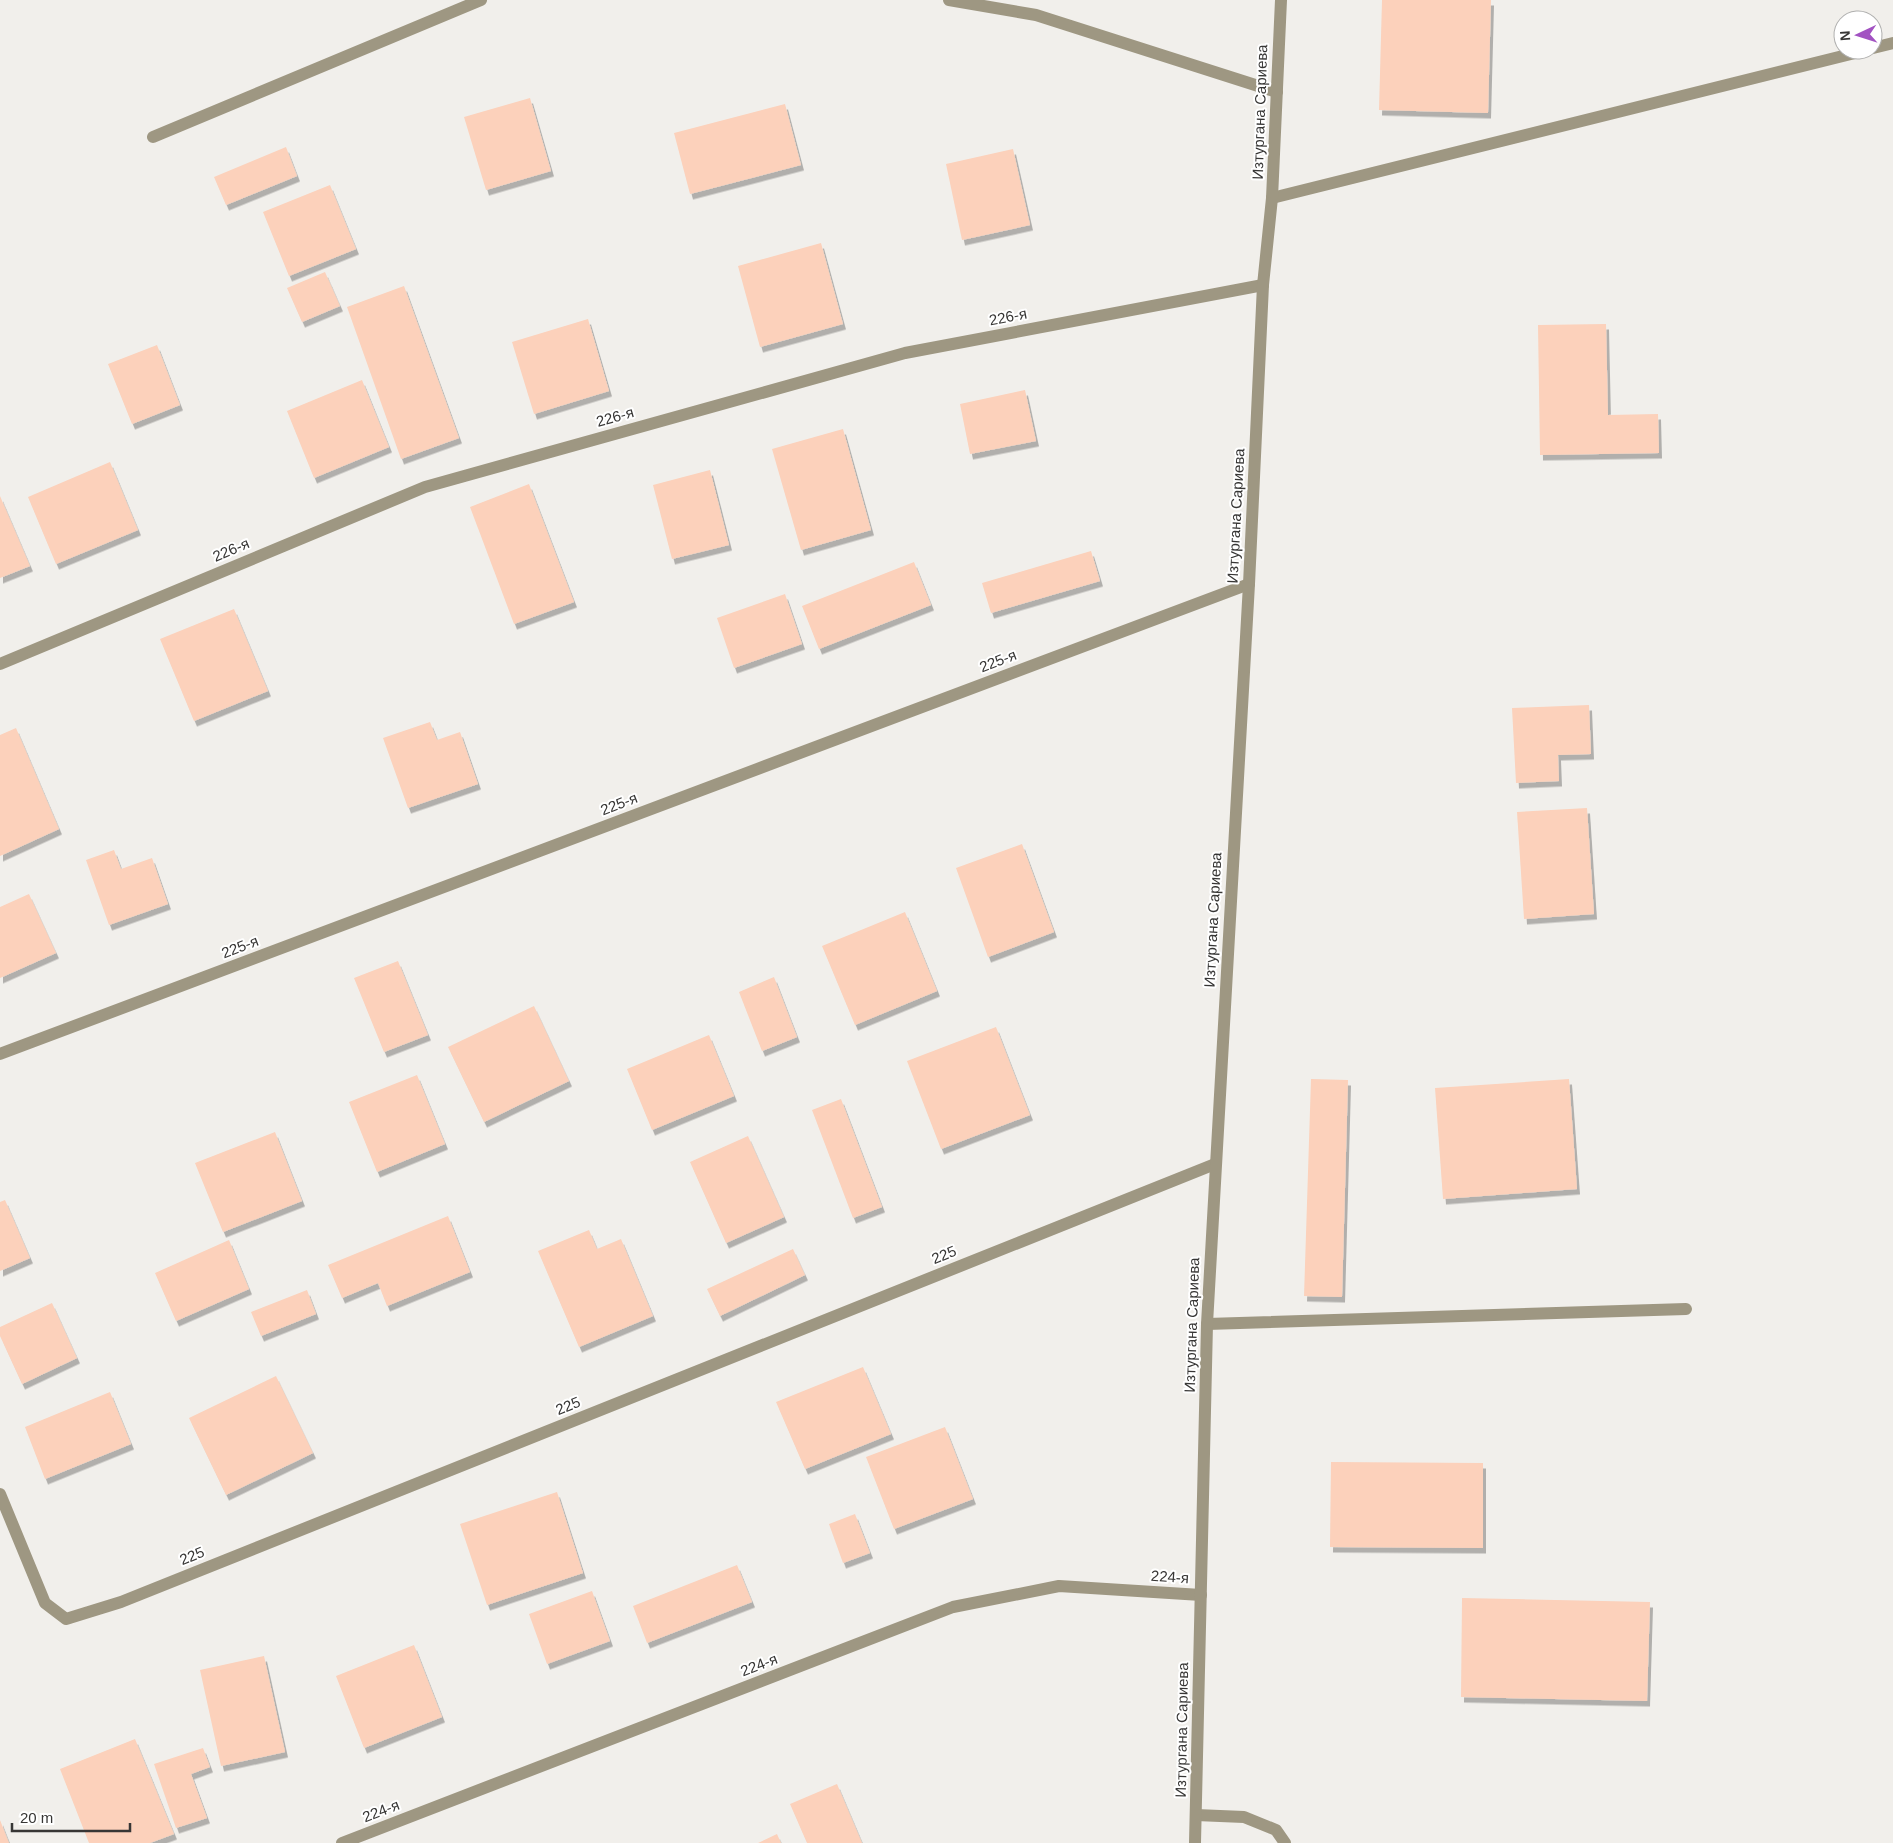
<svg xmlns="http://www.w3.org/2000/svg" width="1893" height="1843" viewBox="0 0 1893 1843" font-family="Arial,sans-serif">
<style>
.building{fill:#fcd1bb;filter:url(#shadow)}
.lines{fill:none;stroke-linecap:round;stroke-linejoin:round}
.minor{stroke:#9e9782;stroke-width:12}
.labels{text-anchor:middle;stroke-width:4;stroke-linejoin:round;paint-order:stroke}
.street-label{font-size:15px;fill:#373635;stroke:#fff}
</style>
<defs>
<filter id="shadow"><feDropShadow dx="3" dy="5.5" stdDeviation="0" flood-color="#0004"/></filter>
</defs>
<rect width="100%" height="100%" fill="#f1efeb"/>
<!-- building -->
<g class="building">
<polygon points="1382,0 1491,0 1488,113 1379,110"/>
<polygon points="530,98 551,171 486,190 464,117"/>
<polygon points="785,104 801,165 690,194 674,133"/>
<polygon points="286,147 297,176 226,205 214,177"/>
<polygon points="1013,149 1030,225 962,240 946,164"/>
<polygon points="330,185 356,249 289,276 263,212"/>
<polygon points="821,243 843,324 760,347 738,266"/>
<polygon points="325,272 340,306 302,322 287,288"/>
<polygon points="404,286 459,438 401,459 347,307"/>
<polygon points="588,319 609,391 534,414 512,342"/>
<polygon points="1606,324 1608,415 1658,414 1659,453 1540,455 1538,325"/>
<polygon points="157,345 180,405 132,424 108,364"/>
<polygon points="362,380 389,447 314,478 287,411"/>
<polygon points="1025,390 1036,441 970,454 960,404"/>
<polygon points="843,429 871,530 801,550 772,449"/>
<polygon points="110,462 138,530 56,564 28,497"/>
<polygon points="710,470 729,545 672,559 653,485"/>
<polygon points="529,484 574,602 514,624 470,507"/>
<polygon points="0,496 30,566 0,578"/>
<polygon points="1091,551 1100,581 991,613 982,583"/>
<polygon points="914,562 931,605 819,649 802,606"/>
<polygon points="785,594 802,644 734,668 717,618"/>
<polygon points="234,609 268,691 194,721 160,639"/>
<polygon points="1589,705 1591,754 1558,755 1559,781 1516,783 1512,708"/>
<polygon points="430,722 437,740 460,732 478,784 408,808 383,738"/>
<polygon points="16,728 59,829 0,856 0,735"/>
<polygon points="1587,808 1594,914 1524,919 1517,812"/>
<polygon points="1022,844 1054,932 988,957 956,868"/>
<polygon points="114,850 121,869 152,858 168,904 109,925 86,860"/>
<polygon points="29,894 56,953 0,978 0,907"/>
<polygon points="905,912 937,991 855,1025 822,946"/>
<polygon points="398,961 428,1035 384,1052 354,978"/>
<polygon points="774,977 797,1037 762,1051 739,992"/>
<polygon points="534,1006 569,1081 484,1122 448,1047"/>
<polygon points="996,1027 1030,1115 941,1149 907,1061"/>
<polygon points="709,1035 734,1096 652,1130 627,1069"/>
<polygon points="417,1075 445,1144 377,1172 349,1102"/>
<polygon points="1311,1079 1348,1080 1342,1297 1304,1296"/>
<polygon points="1569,1079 1577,1189 1443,1199 1435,1088"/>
<polygon points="841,1099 882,1207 853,1218 812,1110"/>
<polygon points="275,1132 302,1201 223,1232 195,1163"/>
<polygon points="748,1136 784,1217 726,1243 690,1162"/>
<polygon points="5,1200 30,1258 0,1271 0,1202"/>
<polygon points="448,1216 470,1272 387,1306 378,1283 342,1298 328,1265"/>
<polygon points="589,1230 597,1249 621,1239 653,1316 579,1347 538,1251"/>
<polygon points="229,1240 249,1289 176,1321 155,1273"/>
<polygon points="793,1249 805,1275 720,1316 707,1289"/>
<polygon points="307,1290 316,1314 261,1336 251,1312"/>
<polygon points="52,1303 77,1358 22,1384 0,1336 0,1327"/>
<polygon points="863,1367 891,1434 805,1469 776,1402"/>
<polygon points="276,1376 313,1453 226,1495 189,1418"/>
<polygon points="110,1392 131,1444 45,1479 25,1427"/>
<polygon points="945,1427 973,1499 894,1529 866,1457"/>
<polygon points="1331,1462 1483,1463 1483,1548 1330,1547"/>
<polygon points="557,1492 583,1573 487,1605 460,1524"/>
<polygon points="855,1514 870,1553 843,1563 829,1524"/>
<polygon points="737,1565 752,1602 647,1643 633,1606"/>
<polygon points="592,1591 610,1641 547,1664 529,1614"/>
<polygon points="1462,1598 1650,1602 1647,1701 1461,1697"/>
<polygon points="414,1645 442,1717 364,1748 336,1676"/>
<polygon points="264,1656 285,1752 221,1766 200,1670"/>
<polygon points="135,1739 174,1834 150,1843 89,1843 60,1769"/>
<polygon points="203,1748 210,1767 191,1774 207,1818 176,1828 154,1764"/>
<polygon points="837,1784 862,1843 807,1843 790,1804"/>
<polygon points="0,1820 9,1843 0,1843"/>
<polygon points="777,1834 781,1843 758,1843"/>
</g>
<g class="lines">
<!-- minor -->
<g class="minor">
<polyline points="949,0 1036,15 1277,92"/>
<polyline points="1873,48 1893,43"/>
<polyline points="153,137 481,0"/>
<polyline points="1272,198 1867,50"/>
<polyline points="0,664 425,487 905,353 1263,285"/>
<polyline points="0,1054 1249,584"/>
<polyline points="1207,1324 1686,1309"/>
<polyline points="0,1494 45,1603 66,1619 121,1602 1215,1164"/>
<polyline points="1196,1815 1244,1817 1276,1830 1285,1843"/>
<polyline points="342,1843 953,1607 1059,1586 1201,1595"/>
<polyline points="1195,1843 1207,1324 1249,584 1263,285 1272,198 1281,0"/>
</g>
</g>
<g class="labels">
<!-- street labels -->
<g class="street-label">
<text transform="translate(1260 112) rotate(-88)" y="5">Изтургана Сариева</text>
<text transform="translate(1008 317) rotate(-11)" y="5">226-я</text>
<text transform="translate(615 417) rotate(-16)" y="5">226-я</text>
<text transform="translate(1236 516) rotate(-87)" y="5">Изтургана Сариева</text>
<text transform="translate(231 550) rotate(-23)" y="5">226-я</text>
<text transform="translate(998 661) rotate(-21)" y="5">225-я</text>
<text transform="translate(619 804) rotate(-21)" y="5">225-я</text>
<text transform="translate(1213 920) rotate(-87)" y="5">Изтургана Сариева</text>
<text transform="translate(240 947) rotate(-21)" y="5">225-я</text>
<text transform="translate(944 1255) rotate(-22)" y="5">225</text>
<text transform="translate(1192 1325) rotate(-88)" y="5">Изтургана Сариева</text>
<text transform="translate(568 1406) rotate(-22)" y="5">225</text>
<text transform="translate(192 1556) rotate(-22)" y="5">225</text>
<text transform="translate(1170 1577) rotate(4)" y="5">224-я</text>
<text transform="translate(759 1665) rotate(-21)" y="5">224-я</text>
<text transform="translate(1182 1730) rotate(-89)" y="5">Изтургана Сариева</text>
<text transform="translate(381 1811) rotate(-21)" y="5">224-я</text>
</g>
</g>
<!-- north arrow -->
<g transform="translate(1858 35) rotate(266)"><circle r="24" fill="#ffffff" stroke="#afafae"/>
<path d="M0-4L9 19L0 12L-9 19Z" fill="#a252c2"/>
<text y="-8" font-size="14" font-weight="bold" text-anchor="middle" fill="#373635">N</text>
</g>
<!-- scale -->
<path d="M12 1823v8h118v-8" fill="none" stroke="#373635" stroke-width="2.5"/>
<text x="20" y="1823" font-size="15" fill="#373635" stroke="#ffffff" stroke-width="4" paint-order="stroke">20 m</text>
</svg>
